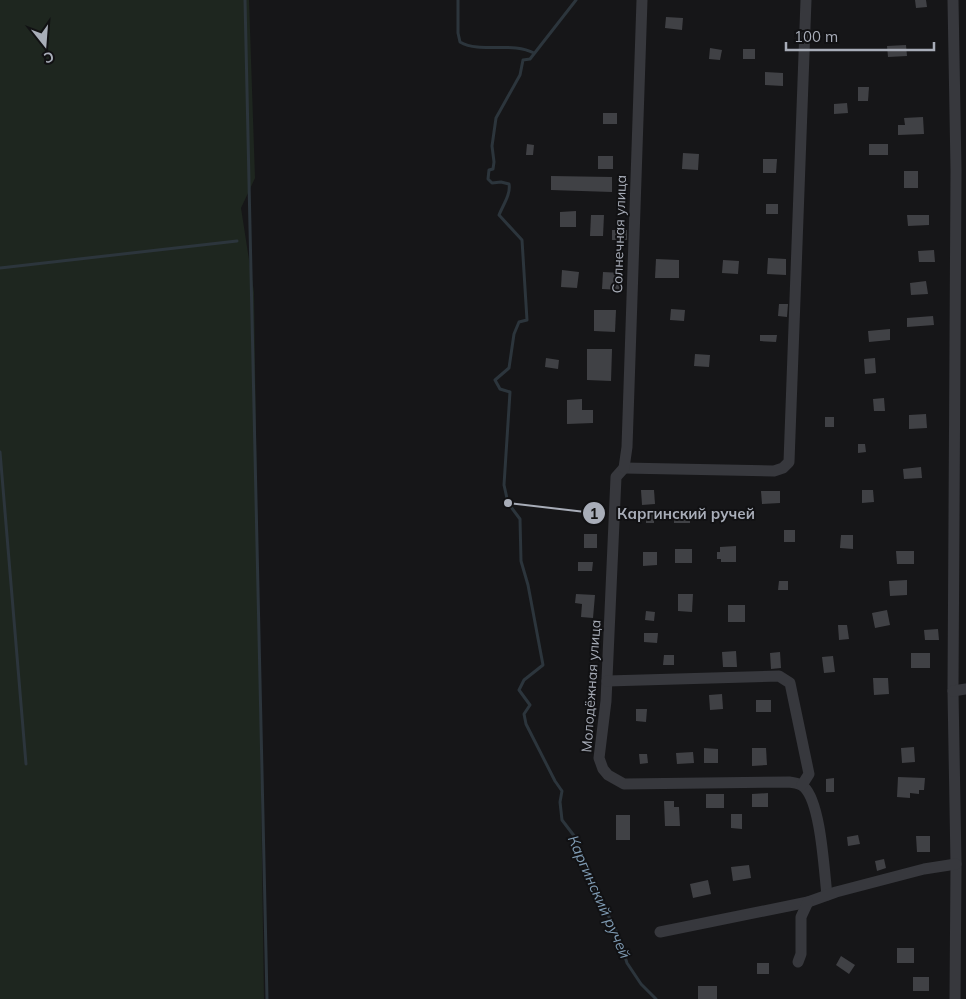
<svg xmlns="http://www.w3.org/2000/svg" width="966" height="999" viewBox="0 0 966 999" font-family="Mulish,sans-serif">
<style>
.green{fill:#1e261f}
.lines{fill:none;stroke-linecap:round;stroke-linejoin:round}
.stream{stroke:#2c353c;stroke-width:3}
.building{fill:#404145}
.minor{stroke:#37383d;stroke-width:11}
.labels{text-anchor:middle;stroke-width:4;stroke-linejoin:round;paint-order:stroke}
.street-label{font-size:14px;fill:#a8adb8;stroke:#111113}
.water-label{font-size:15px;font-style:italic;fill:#7f9bb3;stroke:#111113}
.leader{fill:none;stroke:#a8adb8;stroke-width:2}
.callout-dot{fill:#a8adb8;stroke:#111113;stroke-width:2}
.mark-label{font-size:15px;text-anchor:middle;font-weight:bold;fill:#111}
.callout-label{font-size:15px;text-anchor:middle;font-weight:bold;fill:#a8adb8;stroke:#111113;stroke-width:4;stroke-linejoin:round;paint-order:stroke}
</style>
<rect width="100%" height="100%" fill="#161618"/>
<!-- green -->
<polygon class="green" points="0,0 249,0 255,178 241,208 254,292 264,999 0,999"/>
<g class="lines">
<!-- stream -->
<g class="stream">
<polyline points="245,0 267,999"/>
<path d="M458 0V33L460 42C481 54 512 41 534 53"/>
<path d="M576 0 530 59 523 60 520 75 496 118 492 146 494 162 493 169 489 170 488 179 492 183 501 182 509 184C511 194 503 205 499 215L522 240 527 320 519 322 514 334 509 368 495 380 500 389 510 392 504 485 508 503 520 519 521 561 528 585 543 665 524 680 519 690 530 705 524 714 526 724 555 781 562 791 560 802 562 820 575 837 596 891 618 935 627 963 641 984 656 999"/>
<polyline points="0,268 237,241"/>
<polyline points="0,452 26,764"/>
</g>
</g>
<!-- building -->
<g class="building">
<polygon points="915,0 926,0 927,7 916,8"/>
<polygon points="666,17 683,18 682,30 665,28"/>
<polygon points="906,45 907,56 888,57 887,46"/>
<polygon points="710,48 722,50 720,60 709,59"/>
<rect x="743" y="49" width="12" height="10"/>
<polygon points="765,72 783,73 783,86 765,85"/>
<polygon points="858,87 869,87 868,101 858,101"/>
<polygon points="847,103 848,113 834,114 834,104"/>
<rect x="603" y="113" width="14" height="11"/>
<polygon points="923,117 924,134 898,135 898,125 905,125 904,118"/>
<polygon points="527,144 534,145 533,155 526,155"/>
<rect x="869" y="144" width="19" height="11"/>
<polygon points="683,153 699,154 698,170 682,169"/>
<rect x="598" y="156" width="15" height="13"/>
<polygon points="763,159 777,159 776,173 763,173"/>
<rect x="904" y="171" width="14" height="17"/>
<polygon points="551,176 612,177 612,192 551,190"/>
<rect x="766" y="204" width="12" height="10"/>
<polygon points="576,211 576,227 560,227 560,212"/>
<polygon points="591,215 604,215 603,236 590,236"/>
<polygon points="907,215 929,215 929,225 908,226"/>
<rect x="612" y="230" width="15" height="10"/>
<polygon points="934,250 935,262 919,262 918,251"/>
<polygon points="768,258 786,259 786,275 767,274"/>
<polygon points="656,259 679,260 679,278 655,278"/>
<polygon points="723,260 739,261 738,274 722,273"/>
<polygon points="562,270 579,272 577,288 561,287"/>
<polygon points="603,272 622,273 621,290 602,289"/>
<polygon points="926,281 928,294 911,295 910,283"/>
<polygon points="779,304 788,304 787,317 778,316"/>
<polygon points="671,309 685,310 684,321 670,320"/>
<polygon points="594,310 616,310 615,332 594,331"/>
<polygon points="933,316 934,325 907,327 907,318"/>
<polygon points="890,329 890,340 869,342 868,331"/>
<polygon points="760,335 777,335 776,342 760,341"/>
<polygon points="587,349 612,349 611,381 587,380"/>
<polygon points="695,354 710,355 709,367 694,366"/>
<polygon points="546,358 559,360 558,369 545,367"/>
<polygon points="875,358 876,373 865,374 864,359"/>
<polygon points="884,398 885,411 874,411 873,399"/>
<polygon points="582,399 582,410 593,410 593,423 567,424 567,400"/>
<polygon points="926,414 927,428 909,429 909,415"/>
<rect x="825" y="417" width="9" height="10"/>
<polygon points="858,444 865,444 866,452 858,453"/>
<polygon points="921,467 922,478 904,479 903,469"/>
<polygon points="641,490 654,490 655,504 642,505"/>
<polygon points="862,490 873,490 874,502 862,503"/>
<polygon points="761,491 780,491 780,503 762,504"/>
<rect x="674" y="511" width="16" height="12"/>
<rect x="646" y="514" width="8" height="9"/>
<rect x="784" y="530" width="11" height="12"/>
<rect x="584" y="534" width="13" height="14"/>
<polygon points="841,535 853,535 853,549 840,548"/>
<polygon points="736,546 736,562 721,562 721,559 717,559 717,552 720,552 720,547"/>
<rect x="675" y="549" width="17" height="14"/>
<polygon points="896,551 914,551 914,564 897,564"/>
<polygon points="643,552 657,552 657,565 643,566"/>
<polygon points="578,562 593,562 592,571 578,571"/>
<polygon points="907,580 907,595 890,596 889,581"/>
<polygon points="779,581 788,581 788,590 778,590"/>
<polygon points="576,594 595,595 593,618 581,617 582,604 575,603"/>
<polygon points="678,594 693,594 692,612 678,611"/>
<rect x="728" y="605" width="17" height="17"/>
<polygon points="887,610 890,625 875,628 872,613"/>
<polygon points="646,611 655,612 654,621 645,620"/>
<polygon points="838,625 847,625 849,639 839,640"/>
<polygon points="938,629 939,640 925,640 924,630"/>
<polygon points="644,633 658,633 657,643 644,642"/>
<polygon points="736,651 737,667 723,667 722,652"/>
<polygon points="780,652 781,668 771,669 770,653"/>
<rect x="911" y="653" width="19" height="15"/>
<polygon points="664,655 674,655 674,665 663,665"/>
<polygon points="833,656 835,672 824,673 822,657"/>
<polygon points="873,678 888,678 889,694 874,695"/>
<polygon points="722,694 723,709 710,710 709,695"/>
<rect x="756" y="700" width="15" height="12"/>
<polygon points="636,709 647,709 646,722 636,721"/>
<polygon points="914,747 915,762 902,763 901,748"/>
<polygon points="704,748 718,749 718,763 704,763"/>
<polygon points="752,748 766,748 767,765 752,766"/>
<polygon points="693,752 694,763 677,764 676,753"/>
<polygon points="639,754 647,754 648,763 640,764"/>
<polygon points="898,777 925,778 924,790 919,790 919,794 910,793 910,798 897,797"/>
<polygon points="834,778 834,792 826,792 826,779"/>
<polygon points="768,793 768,807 752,807 752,794"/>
<rect x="706" y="794" width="18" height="14"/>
<polygon points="664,801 674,801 674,807 679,807 680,826 665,826"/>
<polygon points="731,814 742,814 742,829 731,828"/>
<rect x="616" y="815" width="14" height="25"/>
<polygon points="858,835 860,844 848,846 847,837"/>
<polygon points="916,836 930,836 930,852 917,852"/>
<polygon points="884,859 886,868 877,871 875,861"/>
<polygon points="749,865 751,878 733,881 731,867"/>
<polygon points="708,880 711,894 693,898 690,884"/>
<rect x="897" y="948" width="17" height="15"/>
<polygon points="841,956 855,965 849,974 836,965"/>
<rect x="757" y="963" width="12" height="11"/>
<rect x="913" y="977" width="16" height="14"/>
<rect x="698" y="986" width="19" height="13"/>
</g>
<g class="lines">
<!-- minor -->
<g class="minor">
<polyline points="953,0 956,170 953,691 956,864 955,999"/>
<polyline points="624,468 774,471 783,468 789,462 806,0"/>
<path d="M624 468 616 477 606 701 599 758 603 769 608 775 624 784 789 782C794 783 800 783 804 787 821 803 824 871 827 895"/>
<polyline points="624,468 627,447 642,0"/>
<polyline points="607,681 779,676 790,683 809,774 802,785"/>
<polyline points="953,691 966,689"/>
<polyline points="660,932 808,902 836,892 924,869 956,864"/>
<polyline points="798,962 801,954 801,917 808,902"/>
</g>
</g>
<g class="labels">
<!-- street labels -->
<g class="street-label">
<text transform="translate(619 234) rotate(-88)" y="5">Солнечная улица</text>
<text transform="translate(591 686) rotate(-86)" y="5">Молодёжная улица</text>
</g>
<!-- water labels -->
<g class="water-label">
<text transform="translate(599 897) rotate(66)" y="5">Каргинский ручей</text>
</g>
</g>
<!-- callouts -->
<path class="leader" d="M508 503L594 513"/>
<g class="callout-dot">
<circle cx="508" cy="503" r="5"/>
<circle cx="594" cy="513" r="12"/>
</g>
<g class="mark-label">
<text x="594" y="519">1</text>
</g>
<g class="callout-label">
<text x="686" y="519">Каргинский ручей</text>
</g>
<!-- north arrow -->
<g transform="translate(45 45) rotate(163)" stroke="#111113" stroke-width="4" paint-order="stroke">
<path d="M0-4L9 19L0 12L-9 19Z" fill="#a8adb8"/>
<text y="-8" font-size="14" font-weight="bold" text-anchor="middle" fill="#a8adb8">С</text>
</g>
<!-- scale -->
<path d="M786 42v8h148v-8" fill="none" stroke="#a8adb8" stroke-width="2.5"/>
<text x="794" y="42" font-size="15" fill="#a8adb8" stroke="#111113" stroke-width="4" paint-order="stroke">100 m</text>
</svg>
